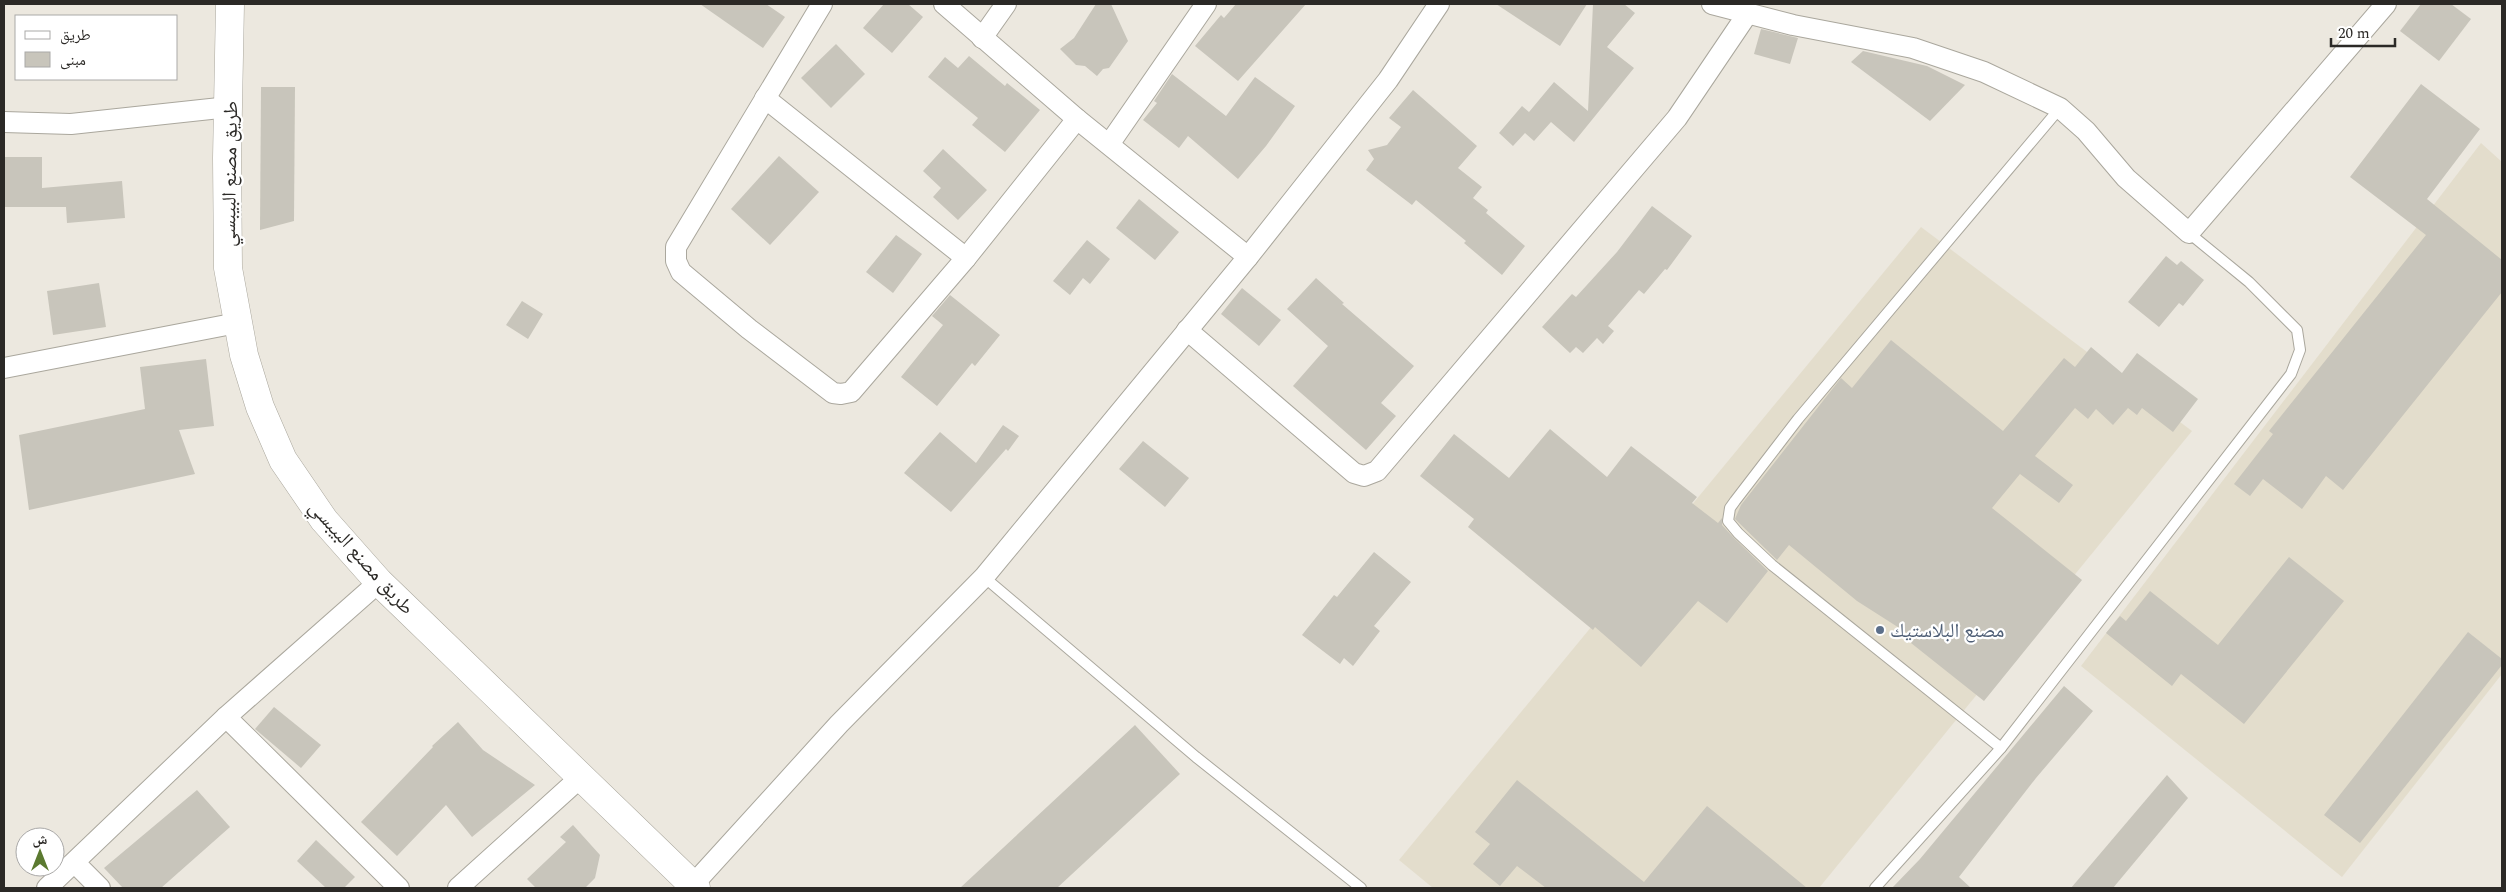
<svg xmlns="http://www.w3.org/2000/svg" width="2506" height="892" viewBox="0 0 2506 892" font-family="Spectral,'Noto Naskh Arabic',serif">
<style>
.built{fill:#e3ddcc}
.building{fill:#c8c5bb}
.lines{fill:none;stroke-linecap:round;stroke-linejoin:round}
.lane-casing{stroke:#aaa79d;stroke-width:12}
.street-casing{stroke:#aaa79d;stroke-width:22}
.secondary-casing{stroke:#aaa79d;stroke-width:29}
.lane{stroke:#fff;stroke-width:10}
.street{stroke:#fff;stroke-width:20}
.secondary{stroke:#fff;stroke-width:28}
.service-dot{fill:#5c6f8a;stroke:#fff;stroke-width:2}
.labels{text-anchor:middle;stroke-width:4.5;stroke-linejoin:round;paint-order:stroke}
.street-label{font-size:20px;fill:#2b2926;stroke:#fff}
.service-label{font-size:20px;fill:#4e5e75;stroke:#fff;text-anchor:start}
</style>
<rect width="100%" height="100%" fill="#ece8df"/>
<!-- built -->
<g class="built">
<polygon points="2481,143 2502,162 2502,674 2342,877 2081,666"/>
<polygon points="1921,227 2192,431 1819,888 1433,888 1399,860"/>
</g>
<!-- building -->
<g class="building">
<polygon points="700,4 766,4 785,17 763,48"/>
<polygon points="884,4 908,4 923,17 892,53 863,28"/>
<polygon points="1096,4 1111,4 1128,41 1109,68 1103,69 1097,76 1085,66 1076,65 1060,49 1074,38"/>
<polygon points="1236,4 1306,4 1238,81 1195,46 1221,15 1224,18"/>
<polygon points="1496,4 1587,4 1560,46"/>
<polygon points="1593,4 1624,4 1635,13 1607,47 1634,68 1574,142 1551,122 1534,141 1525,133 1513,146 1499,133 1522,106 1529,112 1554,82 1588,111"/>
<polygon points="2421,4 2451,4 2471,19 2439,61 2400,31"/>
<polygon points="1761,29 1798,38 1790,64 1754,54"/>
<polygon points="836,44 865,74 831,108 801,78"/>
<polygon points="1863,51 1927,66 1965,85 1930,121 1851,62"/>
<polygon points="969,56 1005,86 1007,83 1040,110 1005,152 972,125 978,118 928,77 945,57 958,68"/>
<polygon points="1172,74 1226,116 1255,77 1295,106 1266,146 1238,179 1188,136 1179,148 1143,120 1157,103 1154,101"/>
<polygon points="2421,84 2480,129 2427,199 2502,260 2502,292 2343,490 2326,476 2302,509 2263,479 2250,496 2234,484 2273,434 2269,431 2426,235 2350,177"/>
<polygon points="261,87 295,87 294,221 260,230"/>
<polygon points="1413,90 1477,146 1458,168 1482,187 1473,198 1488,210 1486,213 1525,246 1502,275 1464,243 1466,241 1416,200 1412,205 1366,170 1374,159 1368,150 1387,145 1401,127 1389,118"/>
<polygon points="943,149 987,190 958,220 933,197 941,188 923,171"/>
<polygon points="779,156 819,192 770,245 731,209"/>
<polygon points="4,157 42,157 42,188 122,181 125,218 67,223 66,207 4,207"/>
<polygon points="1139,199 1179,232 1155,260 1116,228"/>
<polygon points="1652,206 1692,236 1667,270 1665,269 1644,294 1639,290 1608,326 1614,331 1603,344 1597,338 1583,353 1576,347 1570,353 1542,327 1572,294 1576,297 1617,252"/>
<polygon points="896,235 922,254 893,293 866,272"/>
<polygon points="1087,240 1110,259 1090,284 1083,278 1070,295 1053,281"/>
<polygon points="2166,256 2177,265 2181,261 2204,280 2183,306 2179,303 2159,327 2128,302"/>
<polygon points="1316,278 1344,303 1342,304 1414,366 1381,403 1396,416 1366,450 1293,386 1328,346 1287,309"/>
<polygon points="99,283 106,327 53,335 47,291"/>
<polygon points="1242,288 1281,320 1259,346 1221,314"/>
<polygon points="950,295 1000,335 975,366 972,363 937,406 901,377 943,325 932,316"/>
<polygon points="522,301 543,314 528,339 506,325"/>
<polygon points="1891,340 2003,431 2064,358 2075,367 2091,347 2122,373 2137,353 2198,399 2173,432 2142,408 2137,415 2128,408 2113,425 2096,409 2088,419 2075,408 2035,456 2073,485 2059,503 2020,474 1992,508 2082,580 1984,701 1911,643 1915,638 1857,601 1789,545 1777,560 1735,519 1741,505 1841,378 1852,388"/>
<polygon points="206,359 214,426 179,430 195,474 29,510 19,435 145,409 140,367"/>
<polygon points="1003,425 1019,436 1008,451 1006,449 951,512 904,473 940,432 976,463"/>
<polygon points="1550,429 1607,477 1631,446 1697,497 1692,503 1718,523 1722,518 1722,525 1733,537 1768,571 1727,623 1698,601 1641,667 1595,627 1593,630 1468,527 1474,519 1420,476 1454,434 1509,478"/>
<polygon points="1143,441 1189,478 1165,507 1119,469"/>
<polygon points="1374,552 1411,582 1374,626 1380,631 1353,666 1344,658 1340,664 1302,635 1334,595 1337,597"/>
<polygon points="2289,557 2344,601 2244,724 2181,674 2172,686 2106,633 2120,616 2126,621 2150,591 2218,645"/>
<polygon points="2468,632 2502,659 2502,665 2360,843 2324,815"/>
<polygon points="2064,686 2093,711 2036,778 1959,877 1971,888 1892,888 1920,859"/>
<polygon points="274,707 321,745 301,768 255,729"/>
<polygon points="458,722 483,750 535,785 472,837 446,805 397,856 361,822 433,747 432,746"/>
<polygon points="1135,725 1180,774 1057,888 960,888"/>
<polygon points="2167,775 2188,798 2113,888 2071,888"/>
<polygon points="1517,780 1644,882 1707,806 1807,888 1546,888 1517,866 1500,886 1473,864 1490,844 1475,832"/>
<polygon points="197,790 230,827 161,888 123,888 104,868"/>
<polygon points="573,825 600,855 595,878 585,888 536,888 527,879 566,842 560,837"/>
<polygon points="316,840 355,877 344,888 326,888 297,861"/>
</g>
<g class="lines">
<defs>
<g id="lane">
<polyline points="984,577 1196,757 1361,888"/>
<polyline points="2001,748 1772,565 1738,533 1728,521 1730,508 1735,501 1798,419 2060,108"/>
<polyline points="1875,888 2001,748 2291,374 2300,350 2297,330 2249,282 2189,233"/>
</g>
<g id="street">
<polyline points="822,4 676,247 676,261 681,272 749,329 833,393 841,394 851,392 966,258 1077,119"/>
<polyline points="944,4 1077,119 1248,257"/>
<polyline points="1712,4 1793,25 1913,48 1984,72 2060,108 2086,131 2126,178 2189,233 2386,4"/>
<polyline points="982,38 1006,4"/>
<polyline points="765,98 966,258"/>
<polyline points="4,122 71,124 229,107"/>
<polyline points="1110,143 1206,4"/>
<polyline points="1187,330 1354,473 1364,476 1377,471 1677,118 1748,13"/>
<polyline points="4,368 237,323"/>
<polyline points="226,717 399,888"/>
<polyline points="75,863 100,888"/>
<polyline points="47,888 226,717 379,582"/>
<polyline points="458,888 582,776"/>
<polyline points="690,888 839,724 984,577 1248,257 1388,80 1439,4"/>
</g>
<polyline id="secondary" points="230,4 227,158 228,268 244,355 260,407 283,460 324,520 379,582 696,888"/>
</defs>
<!-- lane casing -->
<use href="#lane" class="lane-casing"/>
<!-- street casing -->
<use href="#street" class="street-casing"/>
<!-- secondary casing -->
<use href="#secondary" class="secondary-casing"/>
<!-- lane -->
<use href="#lane" class="lane"/>
<!-- street -->
<use href="#street" class="street"/>
<!-- secondary -->
<use href="#secondary" class="secondary"/>
</g>
<!-- markers -->
<circle class="service-dot" cx="1880" cy="630" r="5"/>
<g class="labels">
<!-- street labels -->
<g class="street-label">
<text transform="translate(229 174) rotate(-89)" y="7">طريق مصنع البيبسي</text>
<text transform="translate(362 557) rotate(48)" y="7">طريق مصنع البيبسي</text>
</g>
<!-- service labels -->
<g class="service-label">
<text x="1890" y="637">مصنع البلاستيك</text>
</g>
</g>
<!-- border -->
<rect width="2506" height="892" fill="none" stroke="#2b2926" stroke-width="10"/>
<!-- legend -->
<rect x="15" y="15" width="162" height="65" fill="#ffffff" stroke="#aaa9a8"/>
<rect x="25" y="31" width="25" height="8" fill="#ffffff" stroke="#aaa9a8"/>
<text x="60" y="40" font-size="15" fill="#2b2926">طريق</text>
<rect x="25" y="52" width="25" height="15" fill="#c8c5bb" stroke="#aaa9a8"/>
<text x="60" y="65" font-size="15" fill="#2b2926">مبنى</text>
<!-- north arrow -->
<g transform="translate(40 852)"><circle r="24" fill="#ffffff" stroke="#aaa9a8"/>
<path d="M0-4L9 19L0 12L-9 19Z" fill="#5b7a30"/>
<text y="-8" font-size="14" font-weight="bold" text-anchor="middle" fill="#2b2926">ش</text>
</g>
<!-- scale -->
<path d="M2331 38v8h64v-8" fill="none" stroke="#2b2926" stroke-width="2.5"/>
<text x="2338" y="38" font-size="15" fill="#2b2926" stroke="#ffffff" stroke-width="4" paint-order="stroke">20 m</text>
</svg>
